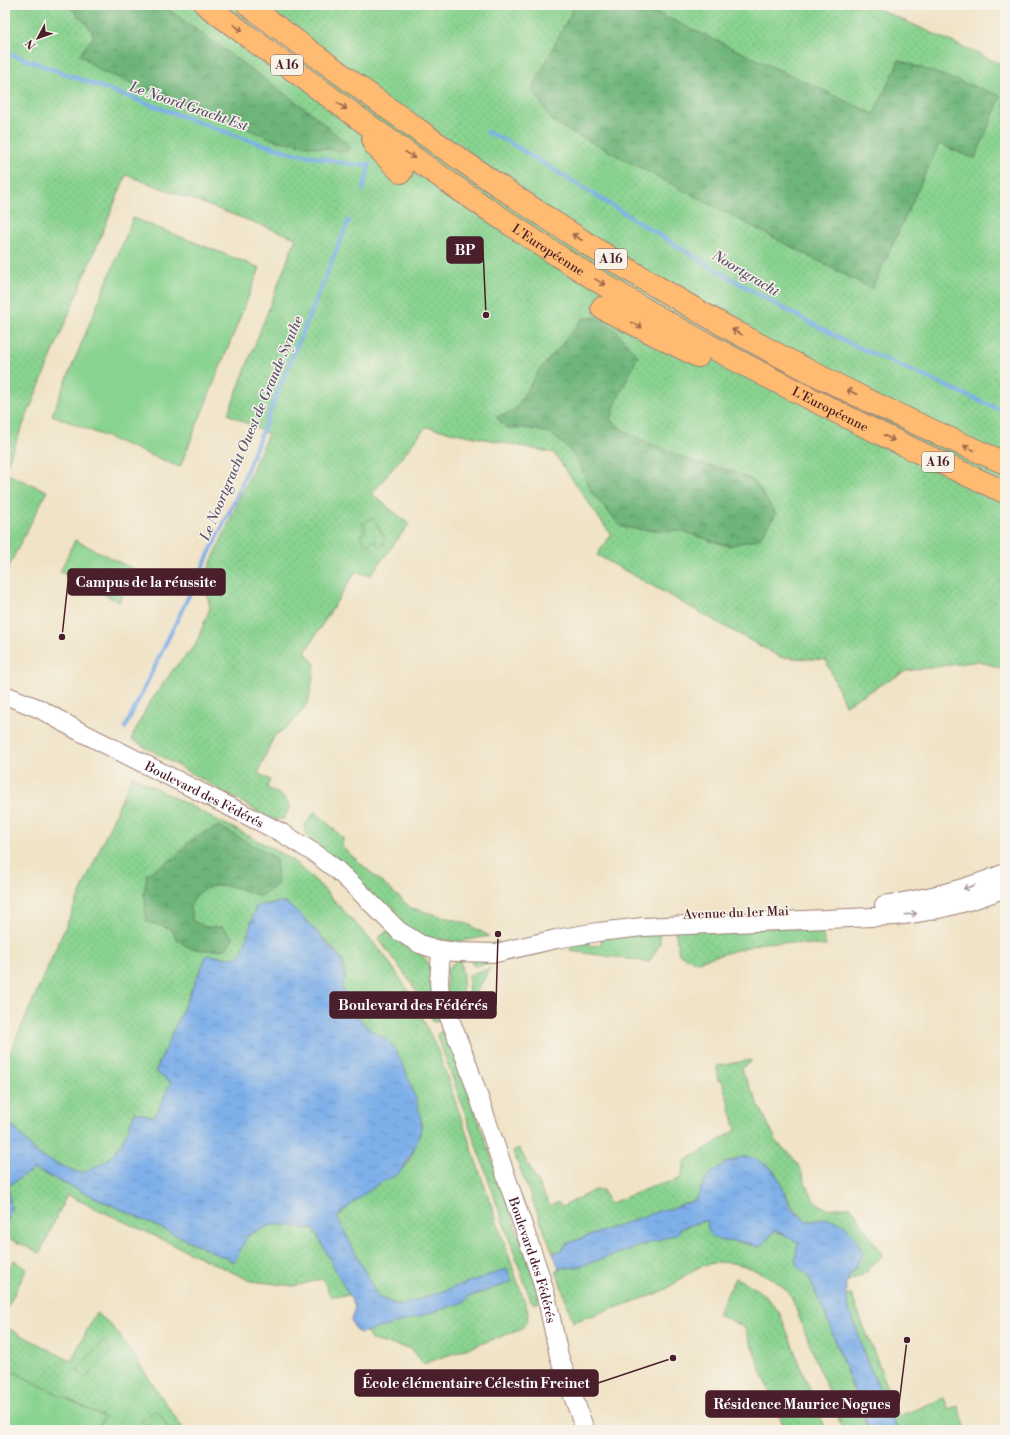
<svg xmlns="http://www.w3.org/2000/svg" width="1010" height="1435" viewBox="0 0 1010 1435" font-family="'Libre Bodoni',serif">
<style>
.grass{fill:url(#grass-dots);stroke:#6a795e}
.forest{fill:url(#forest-crowns);stroke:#5c6a52}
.park{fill:url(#park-crowns);stroke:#6a795e}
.garden{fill:#89d390;stroke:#6a795e}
.water{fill:url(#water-ripples);stroke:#64678a}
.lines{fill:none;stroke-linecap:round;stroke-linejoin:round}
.stream{stroke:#7dafe9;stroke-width:4}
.tertiary-casing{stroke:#9d8178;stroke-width:20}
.motorway-casing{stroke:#9d8178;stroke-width:24}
.tertiary{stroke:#fff;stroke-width:18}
.motorway{stroke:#ffbb71;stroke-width:22}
.oneway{stroke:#9b654a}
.oneway2{stroke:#ae9aa0}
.labels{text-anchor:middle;stroke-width:3;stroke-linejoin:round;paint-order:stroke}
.shield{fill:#f7f3e8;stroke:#7e5f64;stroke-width:1}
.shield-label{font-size:12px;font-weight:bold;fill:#4a1f2b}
.street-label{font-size:13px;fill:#4a1f2b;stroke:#f7f3e8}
.water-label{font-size:14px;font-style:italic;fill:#5c516e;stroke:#f7f3e8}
.leader{fill:none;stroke:#4a1f2b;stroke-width:1.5}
.callout-dot{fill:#4a1f2b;stroke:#f7f3e8;stroke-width:1.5}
.callout{fill:#4a1f2b;stroke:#4a1f2b;stroke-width:1.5}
.callout-label{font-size:14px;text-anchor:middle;font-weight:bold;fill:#fff}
</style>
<defs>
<pattern id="grass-dots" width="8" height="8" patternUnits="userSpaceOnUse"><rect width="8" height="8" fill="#89d390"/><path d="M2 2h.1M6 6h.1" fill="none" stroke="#78b57c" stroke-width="1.8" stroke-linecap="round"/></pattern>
<pattern id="forest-crowns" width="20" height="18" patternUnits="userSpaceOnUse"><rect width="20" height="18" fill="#6eb57a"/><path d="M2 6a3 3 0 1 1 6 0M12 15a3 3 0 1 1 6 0" fill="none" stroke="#5c9364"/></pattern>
<pattern id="park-crowns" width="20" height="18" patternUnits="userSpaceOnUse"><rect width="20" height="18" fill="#89d390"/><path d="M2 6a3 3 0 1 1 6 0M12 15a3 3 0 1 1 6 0" fill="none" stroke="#78b57c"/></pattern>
<pattern id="water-ripples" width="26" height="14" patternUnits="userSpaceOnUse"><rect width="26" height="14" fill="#7dafe9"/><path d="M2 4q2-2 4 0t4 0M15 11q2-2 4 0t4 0" fill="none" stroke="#688ebd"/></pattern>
</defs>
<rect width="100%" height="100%" fill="#f7f3e8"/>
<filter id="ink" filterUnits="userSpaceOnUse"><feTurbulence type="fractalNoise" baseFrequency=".025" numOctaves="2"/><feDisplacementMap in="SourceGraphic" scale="8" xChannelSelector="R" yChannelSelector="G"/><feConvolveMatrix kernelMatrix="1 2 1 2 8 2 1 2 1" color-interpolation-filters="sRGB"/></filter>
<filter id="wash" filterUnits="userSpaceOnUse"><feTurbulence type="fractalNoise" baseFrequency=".012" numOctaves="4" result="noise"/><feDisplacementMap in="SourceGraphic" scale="16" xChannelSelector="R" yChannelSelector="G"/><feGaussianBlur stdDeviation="0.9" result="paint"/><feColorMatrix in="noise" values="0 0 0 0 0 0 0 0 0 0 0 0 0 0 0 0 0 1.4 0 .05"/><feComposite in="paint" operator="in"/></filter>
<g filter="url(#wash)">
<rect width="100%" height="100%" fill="#f0e3c6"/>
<!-- grass -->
<g class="grass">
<path d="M5 5H870L1005 66V670L979 661 906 671 845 705 826 660 780 657 597 555 611 535 554 453 426 427 372 494 409 524 370 576 356 571 305 652 315 664 309 700 301 713 289 726 274 736 258 773 270 780 267 788C281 795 298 801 283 819L273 820 131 739 148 705 175 667 195 646 210 608 204 579 268 434 228 414 296 238 126 175 5 469Z"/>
<polygon points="5,473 47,491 5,574"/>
<path d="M132 776 270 847 293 861 317 882 382 952 393 968 412 996 438 1051 528 1312 527 1322 520 1330 423 1364 412 1349 371 1340 366 1331 465 1302 468 1297 512 1282 507 1269 400 1306 378 1297 337 1217C350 1205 364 1194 378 1184 388 1177 399 1175 406 1165 414 1154 417 1139 421 1127L396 1052C387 1036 379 1038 368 1028 357 1017 349 1001 342 988 344 980 346 969 342 960 339 952 296 910 288 905 282 901 275 903 269 904L239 956 229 958 207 955 155 1072 171 1082 155 1117 135 1112C121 1145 117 1161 80 1173L53 1162 36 1153 5 1117V1064Z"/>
<polygon points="315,811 343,838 342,847 411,908 466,923 489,936 457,942 429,938 411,931 307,836 304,826"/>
<polygon points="813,926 822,933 826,946 779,942 762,943 695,962 679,954 675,929"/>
<path d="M659 928 660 944 649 962 570 951C572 942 581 943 589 942V946L600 945 603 935Z"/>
<path d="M387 931C392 935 398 940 403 944 409 948 417 951 422 955 435 966 438 1003 442 1019L434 1022 412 984 378 938Z"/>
<polygon points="543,947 546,952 475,966 472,964 472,960"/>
<polygon points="460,960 463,976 461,1009 454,1012 446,994 447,969 453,963"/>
<polygon points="490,969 476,993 468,996 469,976 473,973"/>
<polygon points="446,1029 535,1281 539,1302 535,1304 531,1301 437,1034"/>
<path d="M750 1060 751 1062 741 1069 778 1144C787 1151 794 1157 799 1167 806 1181 809 1202 826 1208 833 1210 843 1206 851 1207L883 1256 868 1268V1272L846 1282 863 1253 847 1227 828 1219 807 1221 791 1206 775 1172 769 1166 749 1157H742L724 1163 703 1184 697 1199 675 1208 662 1210 566 1244 562 1250 553 1253 513 1151 519 1148 550 1206 558 1202 562 1207 594 1190H603L609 1204 659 1184 672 1182 681 1178 685 1161 736 1130 722 1080 718 1081 717 1066Z"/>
<polygon points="34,1169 234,1262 248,1235 274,1224 314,1229 349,1295 330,1296 323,1279 294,1286 251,1281 67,1195 40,1253 5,1237 5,1227 11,1209 8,1186"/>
<path d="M708 1220V1229L733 1241 760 1247 775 1231 783 1234 798 1243 796 1254 798 1266 808 1275 826 1316 868 1430H843L791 1296C782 1284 770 1277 757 1271 735 1261 714 1258 692 1271 681 1278 671 1287 659 1293L573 1322 556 1270 562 1267 565 1268 577 1267 676 1234 681 1228Z"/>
<polygon points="14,1260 27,1269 5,1312 5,1278"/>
<path d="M735 1278C756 1287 767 1295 780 1314L826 1430H785L744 1327 717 1314Z"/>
<polygon points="851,1294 899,1416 944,1398 948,1409 958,1406 966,1428 964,1430 897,1429 864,1354 859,1335 849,1311 846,1296"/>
<polygon points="96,1313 108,1322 120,1336 184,1430 5,1430 5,1327 71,1361"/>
</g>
<!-- forest -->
<g class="forest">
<polygon points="67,5 162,5 310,112 351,147 345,152 274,140 236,124 101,71 80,55 94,35 87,25"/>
<polygon points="575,5 640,5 874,114 899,60 1001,96 975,159 939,144 872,289 553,122 532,89"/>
<polygon points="603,317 638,356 618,398 610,420 633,436 663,449 696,463 733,471 754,481 776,514 759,539 728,546 681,531 644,530 621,527 592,493 580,466 568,448 550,433 526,428 506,428 496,417 515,410 538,372 584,318"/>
<path d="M219 826 276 858 278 883 272 889 260 896C239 889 217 877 198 894 195 897 192 903 190 907L193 921 205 927H223L233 938 226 949C211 951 190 952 178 940 175 937 173 933 171 929L147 922 144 894 147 874 174 858 194 837Z"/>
</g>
<!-- park -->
<g class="park">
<polygon points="373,518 385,538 383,540 385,544 379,547 375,540 366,545 360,535 366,531 362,524"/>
<polygon points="157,1410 169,1429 168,1430 147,1430 141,1420"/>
</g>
<!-- garden -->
<g class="garden">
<polygon points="133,218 260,268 180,467 52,415"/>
<polygon points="75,540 135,570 119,602 60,572"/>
<polygon points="103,1341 112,1350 86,1378 77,1370"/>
<polygon points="5,1368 104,1417 97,1430 5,1430"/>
</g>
<!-- water -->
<g class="water">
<path d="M281 902 287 904 302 916 342 960 345 977 342 988C349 1001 356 1016 367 1027 374 1034 385 1036 391 1044 402 1058 423 1110 421 1127 420 1139 407 1164 399 1173 395 1177 388 1178 383 1181 366 1192 351 1204 337 1217L378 1297 400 1306 507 1269 512 1282 468 1297 465 1302 402 1322 361 1333 356 1331 351 1320 355 1307 314 1229 274 1224 248 1235 234 1262 34 1169 8 1186 11 1209 5 1227V1117L36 1153 53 1162 80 1173C116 1162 122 1144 135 1112L155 1117 171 1082 155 1072 207 955 229 958 239 956 244 947 256 906Z"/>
<path d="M742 1157C750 1157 756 1159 763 1163 783 1174 780 1190 791 1207 795 1213 802 1217 807 1221 814 1221 820 1219 826 1219 846 1219 856 1238 863 1253L846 1282V1296L849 1311 859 1335 864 1354 897 1430H869L826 1316 808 1275 797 1266 795 1260 798 1243 783 1234 775 1231 760 1247 743 1242 722 1241 712 1237 708 1229 707 1220 681 1228 677 1234 577 1267 559 1268 553 1253 562 1250 566 1244 662 1210 675 1208 697 1199C707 1172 715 1167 742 1157Z"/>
</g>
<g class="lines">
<!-- stream -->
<g class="stream">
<polyline points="5,52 242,138 289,152 355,165 370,164 363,190"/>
<polyline points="487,132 509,142 711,267 779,306 853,345 1005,412"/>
<polyline points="125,728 236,498 277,394 349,220"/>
</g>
</g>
</g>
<g filter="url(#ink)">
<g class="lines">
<defs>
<g id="tertiary">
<path id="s1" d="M5 695 40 709 77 730 282 833 316 854 337 870 355 887 399 931 420 944 435 949 456 952 496 953 556 939 598 932 643 927 895 916C933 912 969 903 1005 888"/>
<path d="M884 905C926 899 966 889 1005 873"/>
<path id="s2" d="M441 951 439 982 440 994 466 1060 540 1275 548 1304 559 1356 585 1430"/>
</g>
<g id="motorway">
<path id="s3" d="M206 5C288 66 369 128 454 186 532 240 613 293 697 339 753 370 811 399 869 428 914 450 959 472 1005 492"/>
<path d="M248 5C367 94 487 182 613 260 738 338 870 405 1005 463"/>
<polyline points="373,139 375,145 401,172"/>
<polyline points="602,308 698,356"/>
</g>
</defs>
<!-- tertiary casing -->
<use href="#tertiary" class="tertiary-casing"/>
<!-- motorway casing -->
<use href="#motorway" class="motorway-casing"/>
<!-- tertiary -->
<use href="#tertiary" class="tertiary"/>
<!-- motorway -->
<use href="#motorway" class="motorway"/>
</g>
<!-- one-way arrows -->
<defs><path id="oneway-shaft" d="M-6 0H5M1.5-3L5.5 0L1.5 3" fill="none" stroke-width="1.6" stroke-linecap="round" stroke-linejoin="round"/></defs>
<g class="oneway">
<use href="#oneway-shaft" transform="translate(238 28) rotate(37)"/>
<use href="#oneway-shaft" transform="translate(342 106) rotate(37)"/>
<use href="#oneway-shaft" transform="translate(410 155) rotate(35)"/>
<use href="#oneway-shaft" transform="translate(577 237) rotate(-147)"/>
<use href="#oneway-shaft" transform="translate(600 282) rotate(32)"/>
<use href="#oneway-shaft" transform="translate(637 325) rotate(26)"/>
<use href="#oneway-shaft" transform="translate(737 332) rotate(-151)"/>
<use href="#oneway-shaft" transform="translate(852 392) rotate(-153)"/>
<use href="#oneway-shaft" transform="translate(889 438) rotate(27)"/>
<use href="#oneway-shaft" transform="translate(969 448) rotate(-156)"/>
</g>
<g class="oneway2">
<use href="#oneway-shaft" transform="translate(969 887) rotate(162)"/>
<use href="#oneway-shaft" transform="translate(911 914) rotate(-7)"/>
</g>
</g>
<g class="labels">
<!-- shield labels -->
<g class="shield">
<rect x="271" y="55" width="32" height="20" rx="3"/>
<rect x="595" y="249" width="32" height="20" rx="3"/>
<rect x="922" y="452" width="32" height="20" rx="3"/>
</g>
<g class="shield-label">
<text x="287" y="69">A 16</text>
<text x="611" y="263">A 16</text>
<text x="938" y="466">A 16</text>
</g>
<!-- street labels -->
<g class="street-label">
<text dy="5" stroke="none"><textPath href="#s3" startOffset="421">L'Européenne</textPath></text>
<text dy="5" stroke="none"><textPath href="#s3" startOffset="745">L'Européenne</textPath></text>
<text dy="5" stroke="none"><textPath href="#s1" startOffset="223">Boulevard des Fédérés</textPath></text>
<text transform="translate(736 912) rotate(-2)" y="5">Avenue du 1er Mai</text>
<text dy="5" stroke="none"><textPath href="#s2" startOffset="325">Boulevard des Fédérés</textPath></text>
</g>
<!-- water labels -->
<g class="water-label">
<text transform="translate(189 106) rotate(19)" y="5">Le Noord Gracht Est</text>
<text transform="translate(746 273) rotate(31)" y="5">Noortgracht</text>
<text transform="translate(251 428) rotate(-67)" y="5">Le Noortgracht Ouest de Grande Synthe</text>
</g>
</g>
<!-- callouts -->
<path class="leader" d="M486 315L483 250M62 637L68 582M498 934L496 1005M673 1358L598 1383M907 1340L899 1404"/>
<g class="callout-dot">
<circle cx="486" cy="315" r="4"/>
<circle cx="62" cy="637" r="4"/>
<circle cx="498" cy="934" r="4"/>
<circle cx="673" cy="1358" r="4"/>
<circle cx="907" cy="1340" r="4"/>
</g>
<g class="callout">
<rect x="447" y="237" width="36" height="26" rx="4"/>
<rect x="68" y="569" width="157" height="26" rx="4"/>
<rect x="330" y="992" width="166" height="26" rx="4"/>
<rect x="355" y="1370" width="243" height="26" rx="4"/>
<rect x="706" y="1391" width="193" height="26" rx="4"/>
</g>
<g class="callout-label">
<text x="465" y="255">BP</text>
<text x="146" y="587">Campus de la réussite</text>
<text x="413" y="1010">Boulevard des Fédérés</text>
<text x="476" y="1388">École élémentaire Célestin Freinet</text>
<text x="802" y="1409">Résidence Maurice Nogues</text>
</g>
<!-- margin -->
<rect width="1010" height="1435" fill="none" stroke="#f7f3e8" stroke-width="20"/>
<!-- north arrow -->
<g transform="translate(38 38) rotate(229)" stroke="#f7f3e8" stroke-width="3" paint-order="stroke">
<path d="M0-3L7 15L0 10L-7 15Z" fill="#4a1f2b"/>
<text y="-6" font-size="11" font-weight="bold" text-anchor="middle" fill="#4a1f2b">N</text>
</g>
</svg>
